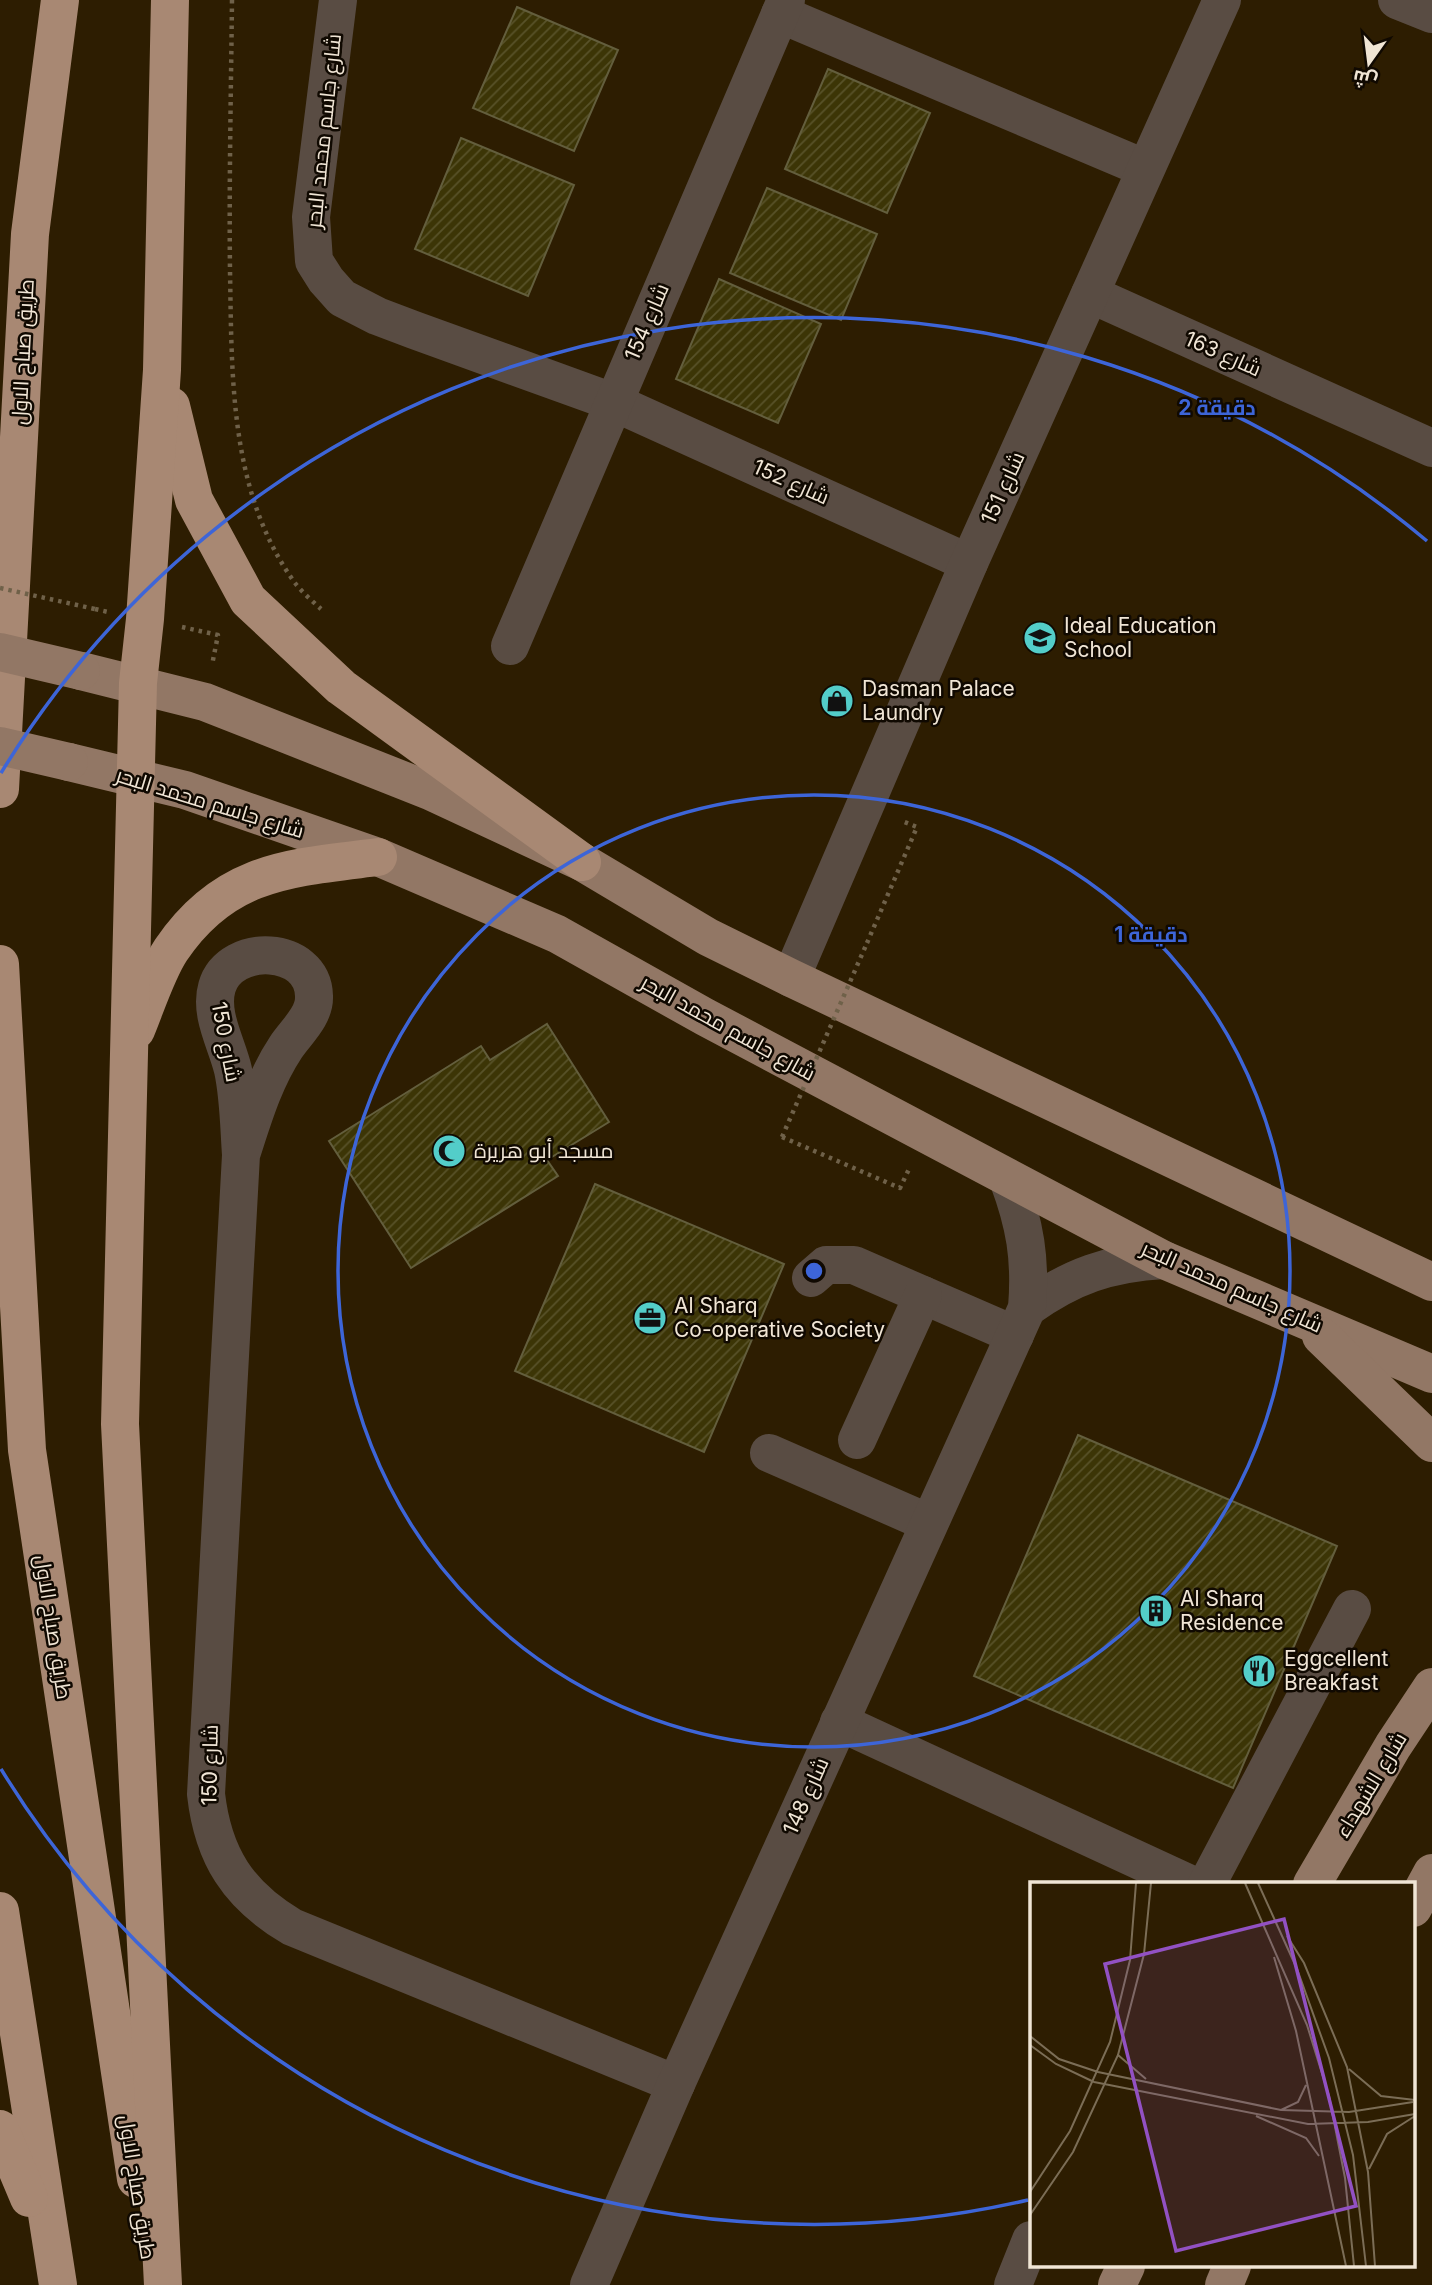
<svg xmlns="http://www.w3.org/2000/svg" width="1432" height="2285" viewBox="0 0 1432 2285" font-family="Inter,Cairo,sans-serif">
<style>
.building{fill:url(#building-hatch);stroke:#635e3d;stroke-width:2}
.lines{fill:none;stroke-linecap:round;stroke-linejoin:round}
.path{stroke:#6f6149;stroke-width:4.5;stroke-dasharray:3.5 5;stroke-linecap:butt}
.minor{stroke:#594c43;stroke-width:38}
.major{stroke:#927765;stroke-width:38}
.highway{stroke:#a88873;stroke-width:38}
.path-bridge{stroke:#6f6149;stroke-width:4.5;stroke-dasharray:3.5 5;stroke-linecap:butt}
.major-bridge{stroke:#927765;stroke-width:38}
.ring{fill:none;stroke:#3d65d8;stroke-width:3.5}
.labels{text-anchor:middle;stroke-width:5;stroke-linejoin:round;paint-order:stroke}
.street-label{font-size:21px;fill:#f0e5d5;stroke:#100901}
.poi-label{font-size:21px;fill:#f0e5d5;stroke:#100901;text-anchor:start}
.inset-road{fill:none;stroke:#7b6d56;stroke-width:2}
.view{fill:#9251c3;fill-opacity:0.15;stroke:#9251c3;stroke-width:3.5}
.inset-edge{fill:none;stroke:#f0e5d5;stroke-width:3.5}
.centre{fill:#3d65d8;stroke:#100901;stroke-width:3.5}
.ring-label{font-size:21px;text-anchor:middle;font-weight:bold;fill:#3d65d8;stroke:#100901;stroke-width:5;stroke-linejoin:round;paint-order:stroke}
</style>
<defs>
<pattern id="building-hatch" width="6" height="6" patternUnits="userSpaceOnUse" patternTransform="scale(1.75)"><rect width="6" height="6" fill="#3c3506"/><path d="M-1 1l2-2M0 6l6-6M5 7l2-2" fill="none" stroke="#585229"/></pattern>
</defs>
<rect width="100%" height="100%" fill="#2d1d01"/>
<!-- building -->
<g class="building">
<polygon points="517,7 618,50 574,151 473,108"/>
<polygon points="828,69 930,113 887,213 785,169"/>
<polygon points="461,138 574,185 528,296 415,249"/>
<polygon points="767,188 877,234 841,320 730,273"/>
<polygon points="719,279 821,324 778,423 676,379"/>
<polygon points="547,1024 609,1122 547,1160 558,1176 411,1268 329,1141 481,1046 490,1060"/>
<polygon points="595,1184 784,1264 704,1452 515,1371"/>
<polygon points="1078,1435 1337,1546 1233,1788 974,1676"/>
</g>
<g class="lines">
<!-- path -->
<g class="path">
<path d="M232 0C231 90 229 181 230 271 232 377 229 492 295 583 302 592 312 601 321 609"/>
<polyline points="95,609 108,612"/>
<polyline points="182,627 218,635 212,665"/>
<polyline points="867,943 917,827 902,821"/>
<polyline points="782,1137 900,1188 909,1169"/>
</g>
<!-- minor -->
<g class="minor">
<polyline points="338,0 311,217 314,261 326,280 342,298 377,316 414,330 613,402 969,563"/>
<polyline points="1397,0 1432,14"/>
<polyline points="780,14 1144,168"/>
<polyline points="1090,294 1432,448"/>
<polyline points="510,646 786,0"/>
<polyline points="791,978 969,563 1222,0"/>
<path d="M241 1155C253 1118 264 1080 286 1047 296 1032 315 1016 314 996 313 945 230 942 217 987 209 1014 227 1044 233 1070 239 1098 239 1127 241 1155L206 1794C213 1856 238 1895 292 1927L676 2084"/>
<polyline points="811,1278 826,1265 854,1265 1015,1335"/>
<path d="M1027 1308C1072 1276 1109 1263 1164 1260"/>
<polyline points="857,1440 923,1295"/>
<polyline points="769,1453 929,1523"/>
<polyline points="839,1722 1190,1884"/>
<polyline points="1207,1884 1352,1609"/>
<path d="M589 2285 676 2084 1027 1308C1031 1259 1025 1224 1008 1179"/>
<polyline points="1013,2285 1031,2240"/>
</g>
<!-- major -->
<g class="major">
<polyline points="81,671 205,702 430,791 582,862 708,937 791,978 1432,1282"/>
<polyline points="69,762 185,790 378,857 557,934 705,1017 1164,1260 1432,1374"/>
<polyline points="1321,1336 1432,1443"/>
<polyline points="1312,1884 1393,1746 1432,1687"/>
<polyline points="1413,1908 1432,1873"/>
<polyline points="1117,2285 1126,2266"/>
<polyline points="1224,2285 1232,2266"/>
</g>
<!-- highway -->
<g class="highway">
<polyline points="171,406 194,500 248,600 341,687 582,862"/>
<polyline points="0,789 30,234 60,0"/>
<polyline points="0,964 27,1450 136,2179"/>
<path d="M136 1030C146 1006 157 971 171 950 225 870 290 868 378 857"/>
<polyline points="0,1911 58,2285"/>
<polyline points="0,2129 29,2198"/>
<polyline points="163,2285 120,1424 138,683 145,619 162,370 170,0"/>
</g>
<!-- path-bridge -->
<g class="path-bridge">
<polyline points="0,588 95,609"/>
<polyline points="782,1137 867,943"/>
</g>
<!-- major-bridge -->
<g class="major-bridge">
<polyline points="0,652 81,671"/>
<polyline points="0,746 69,762"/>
</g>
</g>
<!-- distance rings -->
<g class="ring">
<circle cx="814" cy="1271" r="476"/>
<path d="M1028 2200A953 953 0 0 1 1 1769M1 773A953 953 0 0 1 1427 541"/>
</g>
<!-- icons -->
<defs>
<symbol id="school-disc" viewBox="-11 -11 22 22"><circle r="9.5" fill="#53cdc9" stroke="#100901"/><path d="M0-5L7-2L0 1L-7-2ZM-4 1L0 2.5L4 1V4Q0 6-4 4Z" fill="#111"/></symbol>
<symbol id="shop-disc" viewBox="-11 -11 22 22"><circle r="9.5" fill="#53cdc9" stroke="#100901"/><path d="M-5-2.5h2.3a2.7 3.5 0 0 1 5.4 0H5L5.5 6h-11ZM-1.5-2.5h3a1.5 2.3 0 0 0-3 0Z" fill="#111"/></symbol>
<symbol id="mosque-disc" viewBox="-11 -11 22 22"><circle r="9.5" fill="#53cdc9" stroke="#100901"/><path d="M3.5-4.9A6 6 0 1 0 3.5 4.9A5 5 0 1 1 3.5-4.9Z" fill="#111"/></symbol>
<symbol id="office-disc" viewBox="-11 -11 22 22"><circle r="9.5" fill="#53cdc9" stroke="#100901"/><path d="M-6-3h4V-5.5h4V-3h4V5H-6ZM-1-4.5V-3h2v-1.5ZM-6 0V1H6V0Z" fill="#111"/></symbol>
<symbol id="building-disc" viewBox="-11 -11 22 22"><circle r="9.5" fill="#53cdc9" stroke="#100901"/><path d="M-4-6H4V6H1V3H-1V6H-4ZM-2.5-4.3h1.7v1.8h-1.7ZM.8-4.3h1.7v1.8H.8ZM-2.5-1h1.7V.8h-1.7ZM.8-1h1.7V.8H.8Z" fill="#111"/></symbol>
<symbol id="restaurant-disc" viewBox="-11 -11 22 22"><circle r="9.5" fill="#53cdc9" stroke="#100901"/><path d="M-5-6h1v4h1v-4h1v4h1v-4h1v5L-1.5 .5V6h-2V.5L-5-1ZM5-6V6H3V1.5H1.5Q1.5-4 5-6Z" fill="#111"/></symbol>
</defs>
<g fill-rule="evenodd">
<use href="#school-disc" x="1021" y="619" width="38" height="38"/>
<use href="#shop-disc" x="818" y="682" width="38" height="38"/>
<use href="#mosque-disc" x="430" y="1132" width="38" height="38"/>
<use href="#office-disc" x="631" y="1299" width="38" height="38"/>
<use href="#building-disc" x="1137" y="1592" width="38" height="38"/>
<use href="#restaurant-disc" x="1240" y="1652" width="38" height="38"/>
</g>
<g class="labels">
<!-- street labels -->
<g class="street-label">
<text transform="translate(324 131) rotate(-84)" y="7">شارع جاسم محمد البحر</text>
<text transform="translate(647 322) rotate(-67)" y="7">شارع 154</text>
<text transform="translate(23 352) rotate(-87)" y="7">طريق صباح الاول</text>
<text transform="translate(1223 354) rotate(24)" y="7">شارع 163</text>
<text transform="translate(791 482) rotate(24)" y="7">شارع 152</text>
<text transform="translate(1003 488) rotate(-66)" y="7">شارع 151</text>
<text transform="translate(210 803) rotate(17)" y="7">شارع جاسم محمد البحر</text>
<text transform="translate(728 1028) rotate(29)" y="7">شارع جاسم محمد البحر</text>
<text transform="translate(226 1042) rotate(79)" y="7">شارع 150</text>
<text transform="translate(1232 1287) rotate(24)" y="7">شارع جاسم محمد البحر</text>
<text transform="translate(53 1627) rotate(81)" y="7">طريق صباح الاول</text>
<text transform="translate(210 1765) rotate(-89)" y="7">شارع 150</text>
<text transform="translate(1371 1785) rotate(-59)" y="7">شارع الشهداء</text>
<text transform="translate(806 1796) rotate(-66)" y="7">شارع 148</text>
<text transform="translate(137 2187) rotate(81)" y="7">طريق صباح الاول</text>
</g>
<!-- poi labels -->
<g class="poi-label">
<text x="1064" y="633">Ideal Education<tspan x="1064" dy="24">School</tspan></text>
<text x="862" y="696">Dasman Palace<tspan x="862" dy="24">Laundry</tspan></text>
<text x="474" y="1158">مسجد أبو هريرة</text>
<text x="674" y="1313">Al Sharq<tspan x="674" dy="24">Co-operative Society</tspan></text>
<text x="1180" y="1606">Al Sharq<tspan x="1180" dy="24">Residence</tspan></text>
<text x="1284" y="1666">Eggcellent<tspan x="1284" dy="24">Breakfast</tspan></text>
</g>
</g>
<!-- overview -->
<g transform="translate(1030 1882)">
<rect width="385" height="385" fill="#2d1d01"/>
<path class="inset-road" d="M215 1 277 143 299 214 315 296 324 384M228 1 267 87 299 176 323 273 336 384M257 54 274 81 317 185 338 290 345 384M244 75 266 149 316 384M0 154 29 177 68 190M0 163 26 182 64 200M88 173 116 197M319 187 351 214 385 218M68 190 251 228 319 230 383 220M64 200 278 242 338 240 385 232M251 228 268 220 276 203M226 234 276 256 289 274M339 287 357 252 385 234M0 310 40 249 80 160 100 78 106 1M0 333 43 270 88 173 114 72 121 1"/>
<path class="view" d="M254 37 326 324 146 369 75 82Z"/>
<rect width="385" height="385" class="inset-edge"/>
</g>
<circle cx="814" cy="1271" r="10" class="centre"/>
<g class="ring-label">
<text x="1217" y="415">2 دقيقة</text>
<text x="1151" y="942">1 دقيقة</text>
</g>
<!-- north arrow -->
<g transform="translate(1369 63) rotate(194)" stroke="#100901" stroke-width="5" paint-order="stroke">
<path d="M0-5L12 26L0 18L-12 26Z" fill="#f0e5d5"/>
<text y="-10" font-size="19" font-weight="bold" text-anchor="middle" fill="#f0e5d5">ش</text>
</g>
</svg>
